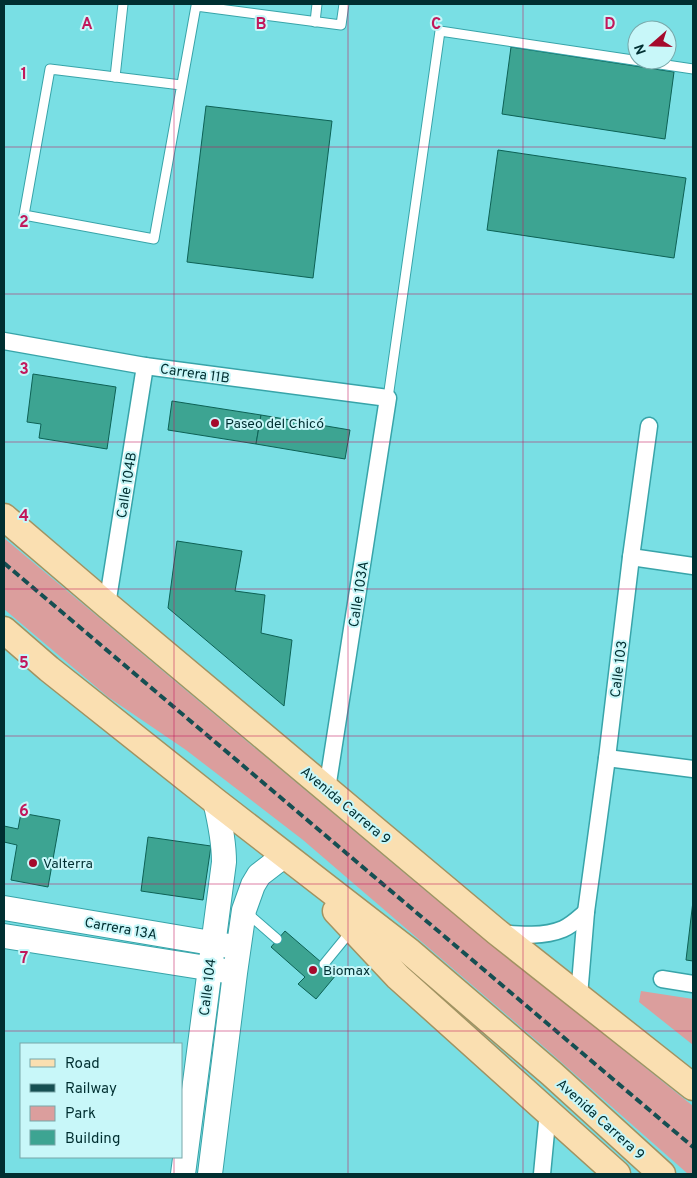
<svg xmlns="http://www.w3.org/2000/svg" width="697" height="1178" viewBox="0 0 697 1178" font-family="Overpass,sans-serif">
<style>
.green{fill:#db9e9d}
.building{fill:#3da492;stroke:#0d6155}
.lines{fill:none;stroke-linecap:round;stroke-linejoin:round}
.lane-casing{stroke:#38a4a9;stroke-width:11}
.street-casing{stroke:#38a4a9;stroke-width:19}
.secondary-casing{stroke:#38a4a9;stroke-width:26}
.primary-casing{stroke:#a19362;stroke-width:29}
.lane{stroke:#fff;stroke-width:9}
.street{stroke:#fff;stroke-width:16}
.secondary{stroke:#fff;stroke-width:24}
.primary{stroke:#fadfb1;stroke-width:26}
.rail{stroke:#164f52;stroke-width:4;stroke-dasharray:8 4;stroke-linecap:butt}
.grid{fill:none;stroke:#c2185b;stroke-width:1;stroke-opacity:0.55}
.poi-dot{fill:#a50a2c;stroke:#c8f7f9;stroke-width:2}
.labels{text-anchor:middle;stroke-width:4;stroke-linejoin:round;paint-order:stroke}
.street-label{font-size:14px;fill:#002f31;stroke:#c8f7f9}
.poi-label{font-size:14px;fill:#002f31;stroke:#c8f7f9;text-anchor:start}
.grid-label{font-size:16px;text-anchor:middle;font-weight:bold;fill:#c2185b;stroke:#c8f7f9;stroke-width:4;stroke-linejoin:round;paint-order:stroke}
</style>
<rect width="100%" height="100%" fill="#79dfe4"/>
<!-- green -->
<g class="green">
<polygon points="4,538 433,897 693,1106 693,1174 688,1174 544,1047 303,840 186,750 108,697 4,609"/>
<polygon points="641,991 693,999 693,1045 639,1002"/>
</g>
<!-- building -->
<g class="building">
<polygon points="511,47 674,72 665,139 502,114"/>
<polygon points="206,106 332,121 313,278 187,262"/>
<polygon points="498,150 686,178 674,258 487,230"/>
<polygon points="33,374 116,387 107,449 39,438 41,424 27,422"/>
<polygon points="172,401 261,415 256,444 168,430"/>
<polygon points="261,415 350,430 345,459 256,444"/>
<polygon points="177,541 242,551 235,591 265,595 261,633 292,640 284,706 168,608"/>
<polygon points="21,813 60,820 48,887 11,880 17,845 4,842 4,826 18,829"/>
<polygon points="148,837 211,846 203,900 141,891"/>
<polygon points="693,901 693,961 686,960"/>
<polygon points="285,931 336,975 316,999 298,984 305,977 271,947"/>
</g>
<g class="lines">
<defs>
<g id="lane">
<polyline points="315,22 317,4"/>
<polyline points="115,77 123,4"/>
<polyline points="181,85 50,69 24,215 154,239 196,6 341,25 344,4"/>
<polyline points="388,398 440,31 693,69"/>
<polyline points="246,912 277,939"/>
<polyline points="324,964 351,931"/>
</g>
<g id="street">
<polyline points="4,341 145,366 388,398 327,789"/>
<polyline points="631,557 693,566"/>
<polyline points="107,605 145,366"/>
<polyline points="607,758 693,769"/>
<path d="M500 933C520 935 544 937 563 929 572 925 579 918 586 912"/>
<polyline points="662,979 693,984"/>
<polyline points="579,996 586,912 607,758 631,557 649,426"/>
<polyline points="542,1174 548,1111"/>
</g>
<g id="secondary">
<polyline points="4,908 229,946"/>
<polyline points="4,936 226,971"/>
<path d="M183 1174 224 862C224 841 220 822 215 801"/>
<polyline points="210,1174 235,973 244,910 253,885 259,875 285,855"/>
</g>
<g id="primary">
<polyline points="4,517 107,605 497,932 693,1087"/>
<polyline points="4,630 49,669 215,801 410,952 552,1074 662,1174"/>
<polyline points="336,911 398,977 617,1174"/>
</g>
</defs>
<!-- lane casing -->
<use href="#lane" class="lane-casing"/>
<!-- street casing -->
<use href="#street" class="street-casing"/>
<!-- secondary casing -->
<use href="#secondary" class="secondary-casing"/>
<!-- primary casing -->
<use href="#primary" class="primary-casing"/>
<!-- lane -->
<use href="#lane" class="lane"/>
<!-- street -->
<use href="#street" class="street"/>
<!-- secondary -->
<use href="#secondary" class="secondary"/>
<!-- primary -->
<use href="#primary" class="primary"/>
<!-- rail -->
<polyline class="rail" points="4,563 693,1147"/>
</g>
<!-- grid -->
<path class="grid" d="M174 4V1044M348 4V1174M523 4V1174M4 147H693M4 294H693M4 442H693M4 589H693M4 736H693M4 884H693M4 1031H693M174 1157V1174"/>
<!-- markers -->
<g class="poi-dot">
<circle cx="215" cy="423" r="5"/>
<circle cx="33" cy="863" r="5"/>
<circle cx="313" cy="970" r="5"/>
</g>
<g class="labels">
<!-- street labels -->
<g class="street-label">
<text transform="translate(195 373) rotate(8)" y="5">Carrera 11B</text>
<text transform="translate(126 485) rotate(-81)" y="5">Calle 104B</text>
<text transform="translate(358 594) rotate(-81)" y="5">Calle 103A</text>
<text transform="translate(618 669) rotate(-83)" y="5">Calle 103</text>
<text transform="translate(346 805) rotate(40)" y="5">Avenida Carrera 9</text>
<text transform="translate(121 928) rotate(10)" y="5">Carrera 13A</text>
<text transform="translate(207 987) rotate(-83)" y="5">Calle 104</text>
<text transform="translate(601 1119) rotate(42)" y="5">Avenida Carrera 9</text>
</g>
<!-- poi labels -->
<g class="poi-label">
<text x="225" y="428">Paseo del Chicó</text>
<text x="43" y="868">Valterra</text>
<text x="323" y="975">Biomax</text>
</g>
</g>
<g class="grid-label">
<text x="87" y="29">A</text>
<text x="261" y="29">B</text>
<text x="436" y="29">C</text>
<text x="610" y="29">D</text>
<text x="24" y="79">1</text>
<text x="24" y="227">2</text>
<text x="24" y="374">3</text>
<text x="24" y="521">4</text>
<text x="24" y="668">5</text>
<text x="24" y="816">6</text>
<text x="24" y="963">7</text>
</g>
<!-- border -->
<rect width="697" height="1178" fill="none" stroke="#002f31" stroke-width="10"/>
<!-- legend -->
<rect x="20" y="1043" width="162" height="115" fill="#c8f7f9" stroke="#78a7a9"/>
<rect x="30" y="1059" width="25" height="8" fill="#fadfb1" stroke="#78a7a9"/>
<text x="65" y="1068" font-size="15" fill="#002f31">Road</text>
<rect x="30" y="1084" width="25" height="8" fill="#164f52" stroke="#78a7a9"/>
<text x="65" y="1093" font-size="15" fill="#002f31">Railway</text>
<rect x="30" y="1106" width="25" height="15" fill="#db9e9d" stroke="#78a7a9"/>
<text x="65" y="1118" font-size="15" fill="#002f31">Park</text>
<rect x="30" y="1130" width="25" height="15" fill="#3da492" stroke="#78a7a9"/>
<text x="65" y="1143" font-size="15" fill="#002f31">Building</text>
<!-- north arrow -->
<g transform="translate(652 45) rotate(250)"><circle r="24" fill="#c8f7f9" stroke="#78a7a9"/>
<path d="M0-4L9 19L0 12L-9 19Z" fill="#a50a2c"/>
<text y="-8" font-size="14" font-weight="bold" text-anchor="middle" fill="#002f31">N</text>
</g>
</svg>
